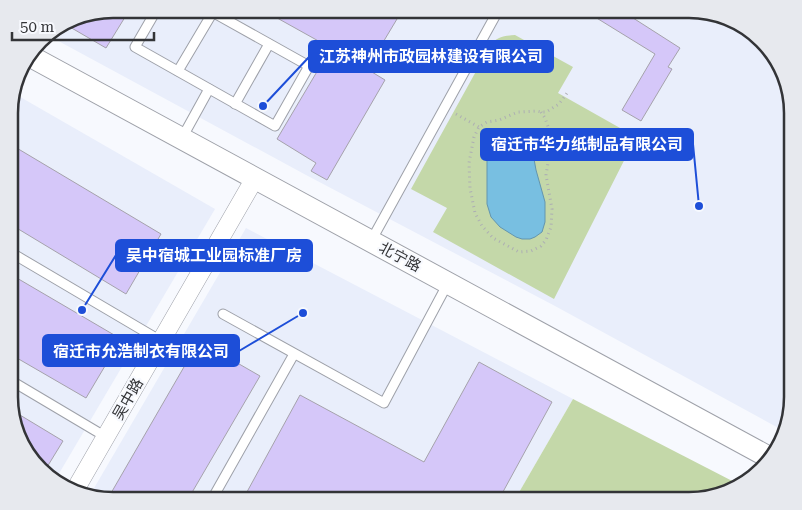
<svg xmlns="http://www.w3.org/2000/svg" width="802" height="510" viewBox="0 0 802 510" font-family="'Roboto Serif','Noto Sans SC',serif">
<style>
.built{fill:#e9eefb}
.green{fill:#c4d8a9}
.water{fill:#78bfe1;stroke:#6395ae}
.building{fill:#d5c7f9;stroke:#a5a2ab}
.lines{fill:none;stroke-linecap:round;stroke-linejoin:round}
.service-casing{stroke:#9ea1a9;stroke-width:11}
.minor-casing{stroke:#9ea1a9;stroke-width:19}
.tertiary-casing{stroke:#9ea1a9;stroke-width:23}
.path{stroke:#adaeb3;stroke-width:3;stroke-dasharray:1 4;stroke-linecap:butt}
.service{stroke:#fff;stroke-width:9}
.minor{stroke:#fff;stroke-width:18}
.tertiary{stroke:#fff;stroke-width:21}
.labels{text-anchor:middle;stroke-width:4.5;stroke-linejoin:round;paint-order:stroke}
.street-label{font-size:15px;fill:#333437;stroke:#f7f9fe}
.rim{fill:none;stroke:#333437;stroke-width:2.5}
.leader{fill:none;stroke:#1d4ed8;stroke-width:2}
.callout-dot{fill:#1d4ed8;stroke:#f7f9fe;stroke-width:2}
.callout{fill:#1d4ed8;stroke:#1d4ed8;stroke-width:2}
.callout-label{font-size:16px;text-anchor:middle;font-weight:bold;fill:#fff}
</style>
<rect width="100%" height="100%" fill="#f7f9fe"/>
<!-- built -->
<g class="built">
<polygon points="113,9 690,9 747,26 779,60 793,105 793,404 784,431 555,306 306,175 51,37 49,32 73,17"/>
<polygon points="11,94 15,94 215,209 54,482 23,450 10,411 10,99"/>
<polygon points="246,228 573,399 514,501 112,501 90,495"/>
</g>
<!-- green -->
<g class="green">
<path d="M515 35 573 67 558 93 636 137 554 299 433 232 447 208 411 189 490 46C497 36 504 36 515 35Z"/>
<polygon points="573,399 742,486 696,501 514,501"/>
</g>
<!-- water -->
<polygon class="water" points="510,136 522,137 528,141 532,148 536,170 545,202 545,222 542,232 535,237 530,239 522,239 516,237 500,227 491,217 487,204 487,144 492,138"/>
<!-- building -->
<g class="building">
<polygon points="112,9 130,9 106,48 63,23 73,17"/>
<polygon points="261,9 403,9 367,69 385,80 327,180 311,171 316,163 277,139 331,48"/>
<polygon points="582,9 619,9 680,48 668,67 672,69 641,121 622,110 655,54"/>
<polygon points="10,144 161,234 126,294 10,224"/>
<polygon points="10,274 121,339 86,398 10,354"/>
<polygon points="199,341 260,376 187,501 112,501 107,500"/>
<polygon points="479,362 552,402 498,501 242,501 300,395 424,462"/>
<polygon points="10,409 63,441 44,472 23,450"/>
</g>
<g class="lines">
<defs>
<g id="service">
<polyline points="157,9 135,47 275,126 309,66 207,9"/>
<polyline points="178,71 213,12"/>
<polyline points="235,104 269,44"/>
<polyline points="182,138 209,89"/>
<polyline points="371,241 499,9"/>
<polyline points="10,252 161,341"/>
<polyline points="223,314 384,403 448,283"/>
<polyline points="10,380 106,437"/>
<polyline points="211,501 294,354"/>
</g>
<polyline id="minor" points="75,490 255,178"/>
<polyline id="tertiary" points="28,55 772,459"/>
</defs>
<!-- service casing -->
<use href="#service" class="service-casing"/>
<!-- minor casing -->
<use href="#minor" class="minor-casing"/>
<!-- tertiary casing -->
<use href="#tertiary" class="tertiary-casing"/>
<!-- path -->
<g class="path">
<polyline points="541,112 545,118 552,138 546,175 552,209 551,227 546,240 541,246 531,251 519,252 493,238 482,226 475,213 470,188 469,163 474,137 479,127 487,122 499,120 518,112 537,111 541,112 546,112 559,104 567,93"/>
<polyline points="456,114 479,127"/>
</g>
<!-- service -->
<use href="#service" class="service"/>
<!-- minor -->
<use href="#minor" class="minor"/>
<!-- tertiary -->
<use href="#tertiary" class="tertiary"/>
</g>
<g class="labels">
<!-- street labels -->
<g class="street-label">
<text transform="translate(400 257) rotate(28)" y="5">北宁路</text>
<text transform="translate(128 399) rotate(-60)" y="5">吴中路</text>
</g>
</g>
<!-- crop -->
<path d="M0 0H802V510H0ZM113 18H689A95 95 0 0 1 784 113V397A95 95 0 0 1 689 492H113A95 95 0 0 1 18 397V113A95 95 0 0 1 113 18Z" fill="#e7e9ee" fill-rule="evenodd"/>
<path class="rim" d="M113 18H689A95 95 0 0 1 784 113V397A95 95 0 0 1 689 492H113A95 95 0 0 1 18 397V113A95 95 0 0 1 113 18Z"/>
<!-- callouts -->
<path class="leader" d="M263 106L309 57M699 206L693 144M82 310L116 255M303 313L239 351"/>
<g class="callout-dot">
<circle cx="263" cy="106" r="5"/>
<circle cx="699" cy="206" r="5"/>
<circle cx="82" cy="310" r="5"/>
<circle cx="303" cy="313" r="5"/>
</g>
<g class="callout">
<rect x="309" y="41" width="244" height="31" rx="5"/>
<rect x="481" y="129" width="212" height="31" rx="5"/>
<rect x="116" y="240" width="196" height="31" rx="5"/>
<rect x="43" y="335" width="196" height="31" rx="5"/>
</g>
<g class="callout-label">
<text x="431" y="62">江苏神州市政园林建设有限公司</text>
<text x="587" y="150">宿迁市华力纸制品有限公司</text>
<text x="214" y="261">吴中宿城工业园标准厂房</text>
<text x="141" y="357">宿迁市允浩制衣有限公司</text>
</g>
<!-- scale -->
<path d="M12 32v8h142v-8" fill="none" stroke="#333437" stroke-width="2.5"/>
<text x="20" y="32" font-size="15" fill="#333437" stroke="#f7f9fe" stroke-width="4" paint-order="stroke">50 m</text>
</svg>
